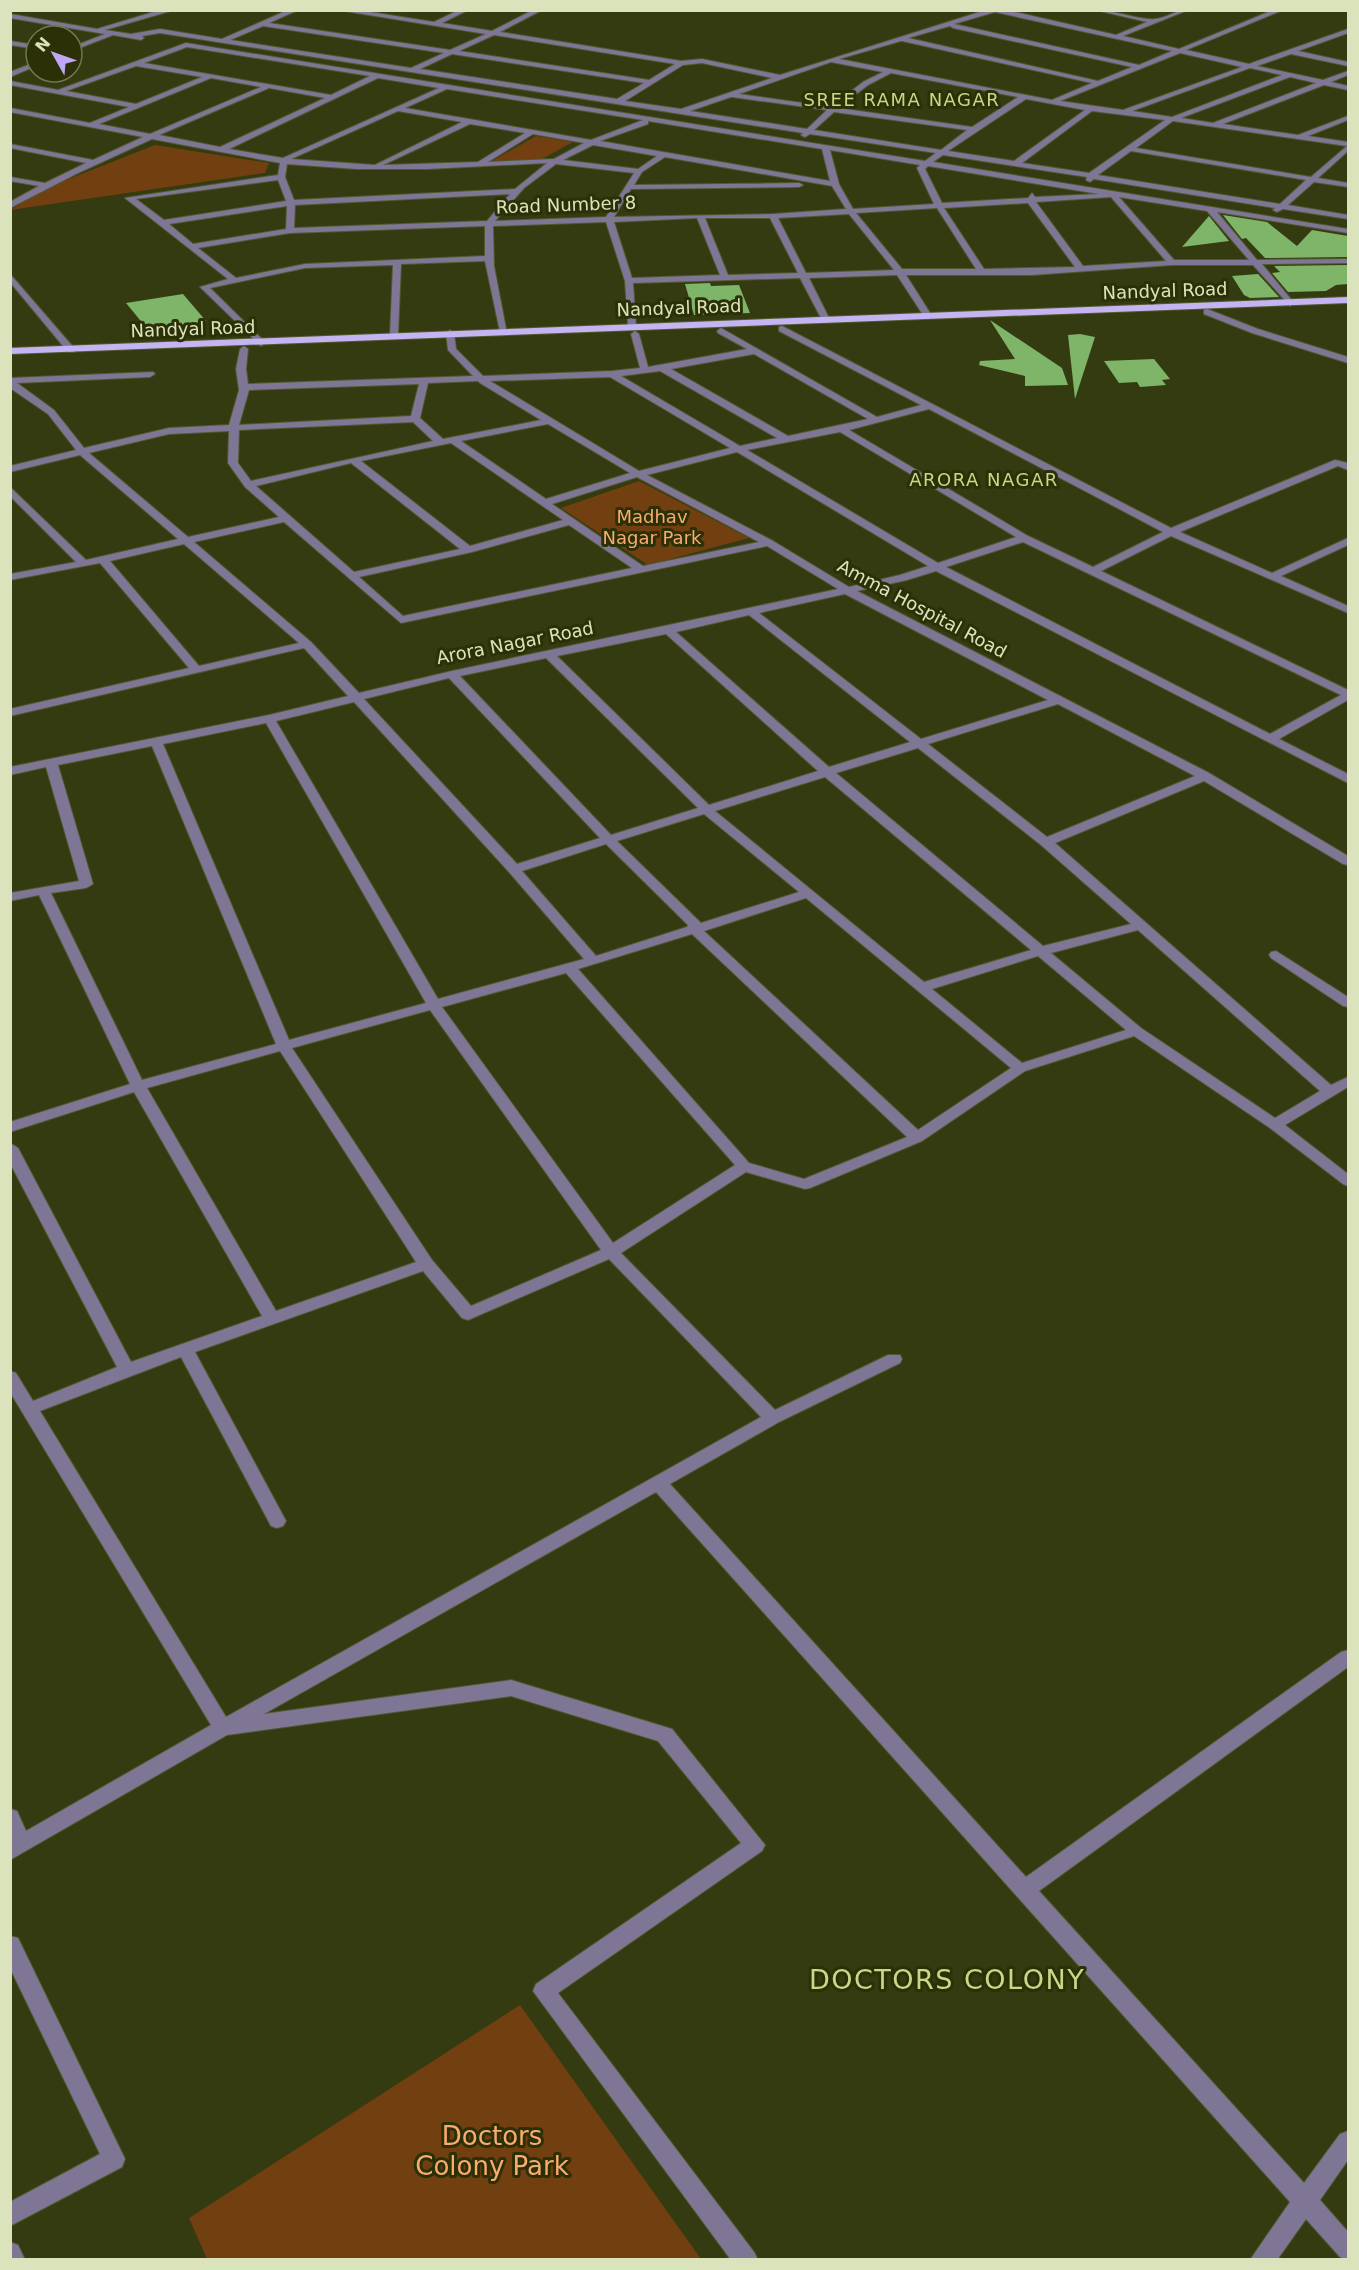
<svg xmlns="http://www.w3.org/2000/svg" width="1359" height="2270" viewBox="0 0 1359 2270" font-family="'DejaVu Sans',sans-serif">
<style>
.green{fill:#723f11}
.building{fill:#7fb568}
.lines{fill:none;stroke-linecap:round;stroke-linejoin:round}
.minor-casing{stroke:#525930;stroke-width:2}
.major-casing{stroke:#525930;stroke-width:2}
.minor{fill:#7e7694;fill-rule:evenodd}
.major{fill:#c5b4f2;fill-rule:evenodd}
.labels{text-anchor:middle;stroke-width:6;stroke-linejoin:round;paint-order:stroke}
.far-neighbourhood-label{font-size:18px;letter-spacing:1.5px;fill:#c9d788;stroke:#2b3006}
.far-street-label{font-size:18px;fill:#dbe3bc;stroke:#2b3006}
.far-park-label{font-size:18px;fill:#faab6f;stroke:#2b3006}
.near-park-label{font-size:26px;fill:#faab6f;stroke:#2b3006}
.near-neighbourhood-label{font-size:27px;letter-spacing:1.5px;fill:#c9d788;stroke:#2b3006}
</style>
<rect width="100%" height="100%" fill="#343b11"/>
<!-- green -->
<g class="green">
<polygon points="536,136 573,142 540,160 492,161"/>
<polygon points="155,145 269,163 265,173 10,210 51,186"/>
<polygon points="639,481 749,538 648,565 561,508"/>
<polygon points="520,2005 701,2259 207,2259 189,2218"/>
</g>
<!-- building -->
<g class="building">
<polygon points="1223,215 1267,222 1297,246 1312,230 1348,236 1348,257 1265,258 1246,238 1242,239"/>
<polygon points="1209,216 1229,241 1182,247"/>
<polygon points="1348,265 1348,284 1336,285 1326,291 1288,292 1272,273 1280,272 1274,266"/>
<polygon points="1258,274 1279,297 1250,298 1244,295 1232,276"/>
<polygon points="710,283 711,286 739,285 750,313 694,315 685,284"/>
<polygon points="183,294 206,321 149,331 126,303"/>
<polygon points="990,320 1062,368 1068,385 1025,386 1025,376 979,365 980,361 1015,359"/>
<polygon points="1080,334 1095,337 1075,399 1068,335"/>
<polygon points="1154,359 1170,379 1162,380 1166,385 1140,387 1137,382 1119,383 1104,361"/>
</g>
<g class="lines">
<defs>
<g id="minor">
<path d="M160 10H174L105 30 131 34 160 29 222 39 288 10H298L269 23 450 50 486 34 338 10H357L434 22 459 10H468L442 23 492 31 533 10H542L500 32 681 61 702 59 780 75 986 10H1006L1116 35 1147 22 1096 10C1114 10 1141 21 1155 19 1167 18 1175 10 1188 10L1123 36 1179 49 1273 10H1283L1186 50 1249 64 1348 29V33L1298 51 1348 62V66L1291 54 1257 66 1323 80 1348 71V75L1331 82 1348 86V90L1324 85 1223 124 1298 135 1348 116V120L1308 136 1348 142V151L1318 178 1348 183V187L1314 182 1288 205 1348 215V219L1283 209 1277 212 1273 210 1275 208 1094 179 1090 182 1086 180 1087 177 943 155 933 162 1348 229V233L1217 212 1257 260 1348 259V263L1262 264 1294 303 1290 306 1253 265H1172L1032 275H906L932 316 928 319 925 318 897 275 809 278 830 320 826 323 822 320 800 278 633 283 636 326 632 329 628 326 625 281 606 222 493 226 494 266 507 334 500 332 485 261 401 264 398 335 394 338 390 335 393 265 305 268 210 288 264 341 265 343 261 346 200 287 228 279 125 198 278 175 280 163 152 139 76 174 10 208V202L39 186 10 181V177L45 183 86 163 10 148V144L93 160 143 137 10 112V108L90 123 129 107 10 85V81L58 90 186 43 925 161 936 153 810 134 805 137 801 135 803 133 160 33 142 36 144 38 141 40 113 35 72 51V47L105 34 10 18V14L97 29ZM995 12 1172 51 1139 65 954 24ZM263 26 444 53 411 68 230 40ZM950 26 953 28 1132 67 1098 81 908 38ZM494 35 675 64 649 80 459 51ZM901 41H902L1092 83 1052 100 839 59ZM187 47 370 76 331 95 144 63ZM1180 53 1242 67 1123 110 1060 101ZM452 54 644 83 617 99 420 69ZM831 62 883 72 863 82 831 107 739 94ZM702 63 772 78 681 109 625 101 683 65ZM136 66 202 77 136 104 66 91ZM1250 68 1282 75 1172 117 1132 111ZM891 73 1018 97 972 127 838 108 868 85ZM1290 77 1316 83 1213 123 1181 118ZM211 78 261 87 150 134 99 124ZM378 78 439 88 283 158 229 149ZM269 88 325 98 220 147 159 135ZM447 89 643 120 591 140 405 108ZM731 97H732L827 110 807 129 690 111ZM1026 99 1085 110 1014 161 948 151ZM398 111 462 122 375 165 291 159ZM1092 111 1165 120 1089 173 1022 163ZM834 112 967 130 941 150 814 130ZM648 121 822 149 830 181 600 141 648 124ZM1173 121 1347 146 1311 177 1136 148ZM470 124 525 133 478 162 383 165ZM533 134 584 143 554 159 488 162ZM593 145 657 156 638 169 563 160ZM830 150 920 165 917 168 934 204 853 209 839 184ZM1131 151 1306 180 1280 204 1098 175ZM665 157 832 186 846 209 773 214 614 217 631 189 799 187 803 185 799 183 634 185 642 172ZM547 163 515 189 294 200 285 177 287 164 357 169H428ZM556 164 634 173 606 217 495 221 524 188ZM928 166 1099 194 1035 197 1032 193 1028 198 942 203 925 169ZM278 180 286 201 164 220 136 199ZM510 194 487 221 294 228 295 205ZM1111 197 1166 261 1083 266 1036 202ZM1119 197 1207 211 1249 260H1174ZM1028 203 1075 267 984 269 944 208ZM287 206 286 229 193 244 169 224ZM937 208 976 269H902L856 213ZM849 214 894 270 806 273 778 218ZM697 218 720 275 632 278 614 222ZM705 218H770L798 273 728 275ZM485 226V256L305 264 236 278 198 248 290 233Z"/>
<polygon points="10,41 36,45 36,49 10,45"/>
<polygon points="36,62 36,66 10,77 10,72"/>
<polygon points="10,274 74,348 74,352 68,352 10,282"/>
<polygon points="1207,309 1258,329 1348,357 1348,363 1252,333 1204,314 1204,310"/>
<path d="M782 326 1171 528 1335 460 1348 463V470L1338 466 1180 532 1272 573 1348 538V545L1281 576 1348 606V613L1171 536 1101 571 1348 690V700L1279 739 1348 774V783L936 571 907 580 857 591 1209 773 1348 856V865L1343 864 1204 781 1055 843 1331 1085 1348 1077V1087L1285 1125 1348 1174V1186L1343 1184 1270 1128 1134 1036 1025 1071 922 1141 810 1188 805 1189 746 1172 621 1253 775 1410 888 1355H900L902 1359 900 1363 779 1422 670 1484 1026 1877 1341 1652 1348 1650V1667L1039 1891 1304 2183 1340 2134 1348 2131V2160L1320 2200 1348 2232V2260L1340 2257 1306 2219 1277 2260H1250L1290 2202 656 1492 264 1714 511 1680 672 1729 765 1845 762 1851 558 1993 754 2252 758 2260H731L533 1991 536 1984 741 1843 658 1741 511 1696 227 1735 10 1860V1809L17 1811 26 1831 211 1725 10 1392V1371L16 1373 33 1401 117 1367 10 1163V1143L18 1148 131 1362 262 1316 134 1092 10 1132V1122L130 1084 39 895 10 901V893L79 881 46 767 10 775V767L269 715 348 696 304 648 10 716V709L189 668 100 563 10 580V574L76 562 10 496V487L86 560 178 539 80 455 10 472V466L76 450 48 414 10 388V378L153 372 155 374 150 377 17 383 54 410 84 448 169 428 229 425 239 390 236 369 240 349 244 346 248 349 246 369 248 384 473 376 448 350 446 333 450 330 454 333 456 349 483 376 612 371 640 368 631 334 635 331 639 334 648 367 747 349 718 333 717 331 721 328 877 417 921 405 779 331V327ZM754 354 868 419 788 436 671 369ZM660 371 777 438 740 446 621 376ZM610 377 730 448 639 471 490 381ZM478 381 480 383 541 420 443 439 420 418 428 383ZM419 384 411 416 239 425 249 390ZM929 409 1163 532 1093 567 1028 536 849 430ZM413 422 433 441 251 481 238 463 239 430ZM548 424 630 473 546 499 461 441ZM229 431 228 463 245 487 279 517 188 537 89 453 169 434ZM840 432 1016 537 938 563 747 450ZM451 443 563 520 470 546 361 461ZM737 452 928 566 900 575 849 587 773 541 647 475ZM351 463 460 549 354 572 256 486ZM637 477 759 542 643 566 552 504ZM284 522 401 623 767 546 838 589 452 671 359 693 311 642 194 542ZM569 525 632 568 403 616 359 577 472 552ZM1023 542 1341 695 1270 734 946 567ZM184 544 299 643 199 666 110 561ZM845 594 1048 700 921 739 759 613ZM749 615 910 742 829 767 676 632ZM666 634 818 771 709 805 557 656ZM546 658 698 808 611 835 460 676ZM449 678 600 838 517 864 364 699ZM354 702 509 872 584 959 438 999 276 721ZM1058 704 1195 776 1047 837 928 744ZM266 723 426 1003 289 1040 163 744ZM152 746 276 1044 142 1080 51 893 86 888 93 884 58 765ZM918 748 1041 845 1131 924 1043 946 836 773ZM825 777 1031 950 924 982 715 811ZM704 814 799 892 701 923 617 841ZM606 844 688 925 687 927 596 956 522 871ZM806 898 1011 1068 918 1130 704 931ZM1138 930 1320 1091 1275 1118 1141 1028 1051 953ZM692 934 907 1137 804 1179 749 1163 578 969ZM1038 956 1126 1030 1022 1063 932 989ZM566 973 735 1165 613 1243 442 1007ZM430 1010 601 1250 471 1306 432 1260 292 1048ZM280 1051 416 1262 276 1311 147 1088ZM609 1259 761 1417 226 1717 40 1411 181 1357 271 1526 277 1528 283 1526 286 1521 195 1352 423 1271 462 1318 468 1320Z"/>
<polygon points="1276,951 1348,997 1348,1007 1343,1006 1271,958 1269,955 1271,952"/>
<polygon points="10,1936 18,1938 125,2159 122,2167 10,2226 10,2202 100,2154 10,1968"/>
<polygon points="10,2242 18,2245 25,2260 10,2260"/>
</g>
<polygon id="major" points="1348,297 1348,303 10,354 10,348"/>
</defs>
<!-- minor casing -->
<use href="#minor" class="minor-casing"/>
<!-- major casing -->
<use href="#major" class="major-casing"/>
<!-- minor -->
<use href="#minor" class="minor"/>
<!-- major -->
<use href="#major" class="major"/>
</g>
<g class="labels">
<!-- far-neighbourhood labels -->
<g class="far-neighbourhood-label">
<text x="902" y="106">SREE RAMA NAGAR</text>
<text x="984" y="486">ARORA NAGAR</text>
</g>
<!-- far-street labels -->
<g class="far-street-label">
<text transform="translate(566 205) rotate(-2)" y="6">Road Number 8</text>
<text transform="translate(1165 291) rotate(-2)" y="6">Nandyal Road</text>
<text transform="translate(679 308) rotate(-2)" y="6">Nandyal Road</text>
<text transform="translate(193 329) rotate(-2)" y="6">Nandyal Road</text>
<text transform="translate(922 609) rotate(28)" y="6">Amma Hospital Road</text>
<text transform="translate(515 643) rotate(-11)" y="6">Arora Nagar Road</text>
</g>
<!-- far-park labels -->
<g class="far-park-label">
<text x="652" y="523">Madhav<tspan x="652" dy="21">Nagar Park</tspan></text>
</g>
<!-- near-park labels -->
<g class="near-park-label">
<text x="492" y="2145">Doctors<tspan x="492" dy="30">Colony Park</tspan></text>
</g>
<!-- near-neighbourhood labels -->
<g class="near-neighbourhood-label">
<text x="947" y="1989">DOCTORS COLONY</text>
</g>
</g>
<!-- border -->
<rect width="1359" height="2270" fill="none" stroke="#dbe3bc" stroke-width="24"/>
<!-- north arrow -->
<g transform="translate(54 54) rotate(310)"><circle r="28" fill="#2b3006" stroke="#71784f" stroke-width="1.5"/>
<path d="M0-4.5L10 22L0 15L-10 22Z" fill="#bfa9f4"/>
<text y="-9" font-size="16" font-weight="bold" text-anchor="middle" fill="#dbe3bc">N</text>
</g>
</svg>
